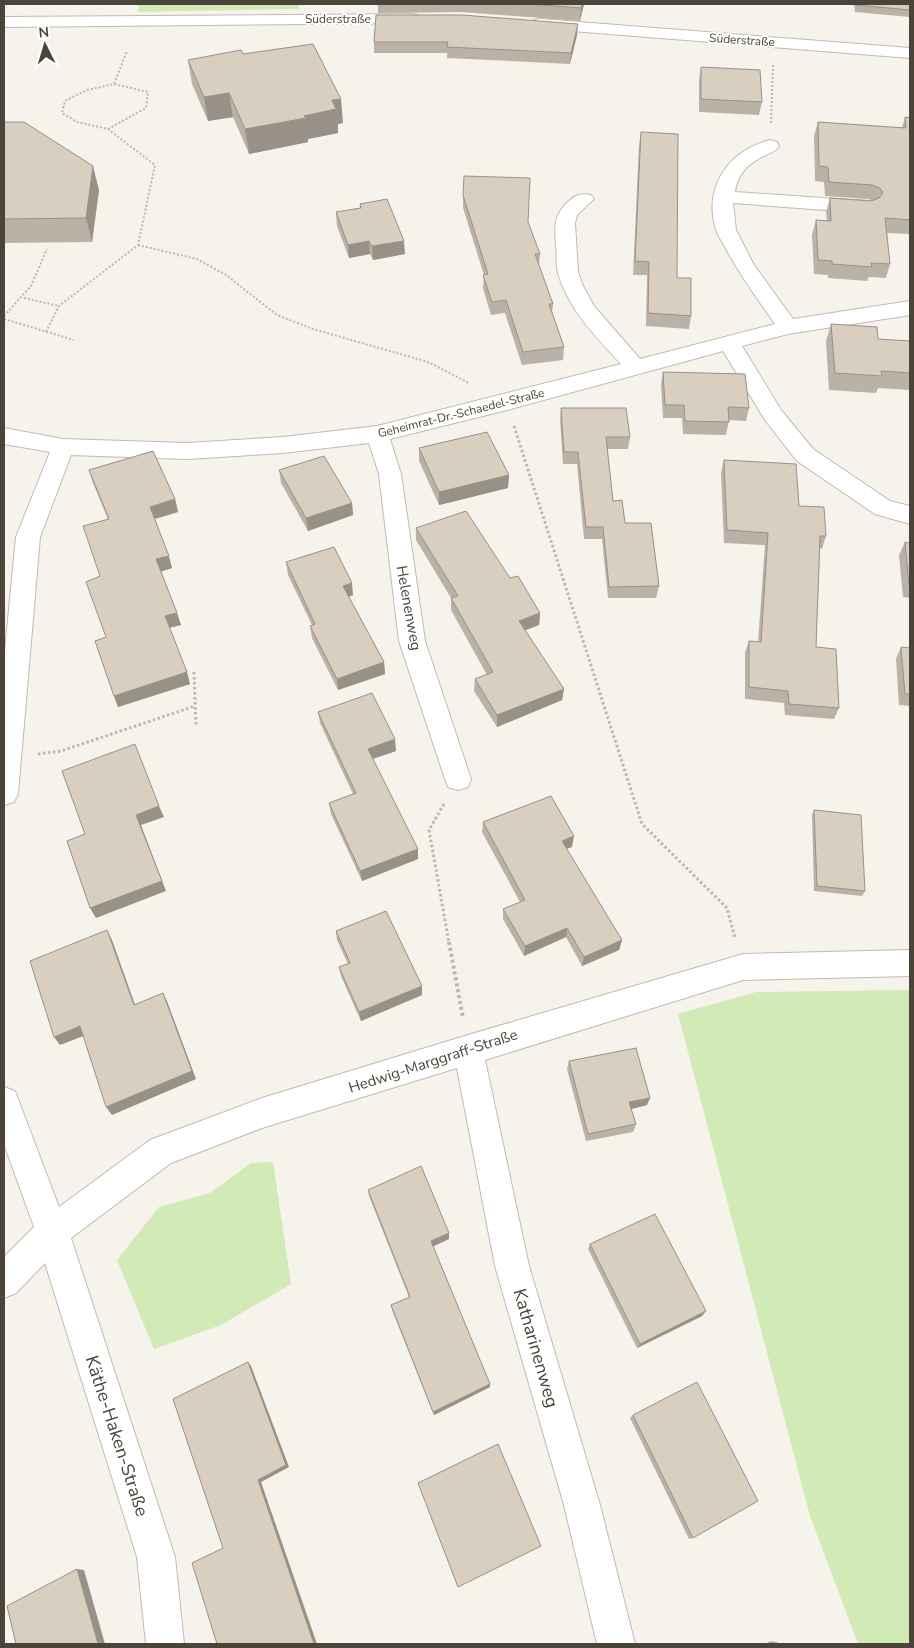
<svg xmlns="http://www.w3.org/2000/svg" width="914" height="1648" viewBox="0 0 914 1648" font-family="'Nunito Sans',sans-serif">
<style>
.green{fill:#d2eab5}
.lines{fill:none;stroke-linecap:round;stroke-linejoin:round}
.minor-casing{stroke:#c2bbae;stroke-width:2}
.path-far2{stroke:#c4b79f;stroke-width:2;stroke-dasharray:2 2;stroke-linecap:butt}
.path-far1{stroke:#c4b79f;stroke-width:3;stroke-dasharray:2.5 2.5;stroke-linecap:butt}
.path{stroke:#c4b79f;stroke-width:4;stroke-dasharray:3 3;stroke-linecap:butt}
.minor{fill:#fff;fill-rule:evenodd}
.wall{fill:#bab2a6}
.shaded-wall{fill:#979187}
.building{fill:#d8cfc1;stroke:#979187}
.labels{text-anchor:middle;stroke-width:4;stroke-linejoin:round;paint-order:stroke}
.far-street-label{font-size:12px;fill:#4b4439;stroke:#fff}
.street-label{font-size:15px;fill:#4b4439;stroke:#fff}
.near-street-label{font-size:18px;fill:#4b4439;stroke:#fff}
</style>
<rect width="100%" height="100%" fill="#f6f3ec"/>
<!-- green -->
<g class="green">
<polygon points="139,4 299,4 299,9 138,12"/>
<polygon points="910,990 910,1644 858,1644 810,1516 678,1014 756,992"/>
<polygon points="273,1162 291,1284 221,1325 154,1349 117,1260 159,1207 210,1193 251,1163"/>
</g>
<g class="lines">
<defs>
<g id="minor">
<polygon points="412,14 418,15 420,19 418,23 4,27 4,17"/>
<polygon points="540,19 910,48 910,58 534,28 531,24 534,20"/>
<path d="M770 140 777 142 779 146C776 151 772 152 766 155 749 163 738 172 735 192L865 201 872 203 875 207 872 211 865 213 733 203 736 230 754 265 793 319 910 301V315L788 334 742 346 781 410 813 449 890 501 910 506V524L875 514 797 461 765 420 723 351 507 410 390 439 401 474 425 641 471 779 468 787 458 790 448 787 445 779 399 641 379 474 369 443 283 453 187 459 71 455 40 537 18 794 14 802 4 805V661L16 537 50 452 4 444V428L63 439 187 443 283 437 377 426 621 364C596 337 568 309 558 273 556 264 557 255 556 246 555 230 553 218 564 206 572 197 579 192 591 195L594 199 577 215 575 223 578 272 583 286 594 306 640 359 775 324C757 298 739 274 725 247 722 241 718 236 716 230 703 187 728 151 770 140Z"/>
<polygon points="910,950 910,976 743,980 485,1060 529,1266 600,1505 635,1644 597,1644 564,1505 495,1266 457,1068 262,1128 171,1163 71,1238 175,1557 184,1644 146,1644 137,1557 45,1263 16,1293 4,1298 4,1257 34,1227 4,1144 4,1087 15,1091 59,1207 150,1140 262,1098 468,1035 743,954"/>
</g>
</defs>
<!-- minor casing -->
<use href="#minor" class="minor-casing"/>
<!-- path-far2 -->
<g class="path-far2">
<polyline points="771,123 773,65"/>
<polyline points="108,129 146,108 148,92 114,84"/>
<polyline points="138,245 197,259 226,275 277,315 313,329 428,362 469,383"/>
<polyline points="24,298 59,306"/>
<polyline points="4,316 31,286 47,249"/>
<polyline points="4,319 74,340"/>
<polyline points="46,332 59,306 138,245 155,165 108,129 77,122 62,113 65,101 87,90 114,84 127,51"/>
</g>
<!-- path-far1 -->
<g class="path-far1">
<polyline points="514,426 642,824 727,908 735,938"/>
<polyline points="194,672 196,727"/>
<polyline points="38,754 61,751 195,706"/>
<polyline points="444,804 429,830 449,943"/>
</g>
<!-- path -->
<polyline class="path" points="449,942 463,1018"/>
<!-- minor -->
<use href="#minor" class="minor"/>
</g>
<!-- wall -->
<g class="wall">
<polygon points="378,4 584,4 580,21 462,12 378,13"/>
<polygon points="854,4 910,4 910,17 855,12"/>
<polygon points="577,35 570,64 447,58 447,53 374,53 374,42"/>
<polygon points="243,54 343,123 338,124 338,133 308,139 308,142 249,154 233,117 208,121 192,84 188,60"/>
<polygon points="701,67 762,102 759,115 699,112 699,81"/>
<polygon points="905,117 910,118 910,234 887,233 890,264 886,278 869,277 867,281 828,278 828,275 814,274 812,235 816,220 827,221 826,212 830,198 871,200 868,199 825,196 824,182 815,181 814,136 818,122 902,128"/>
<polygon points="4,122 99,190 92,242 4,243"/>
<polygon points="641,132 677,278 691,316 689,329 646,326 647,275 633,275 639,145"/>
<polygon points="463,195 528,222 540,254 539,266 553,304 552,312 564,347 563,360 522,365 505,313 491,315 483,288 484,275 463,208"/>
<polygon points="360,204 405,254 373,260 370,254 349,258 337,226 336,212 360,208"/>
<polygon points="831,324 878,339 910,341 910,390 878,388 876,393 829,390 826,341"/>
<polygon points="663,372 749,408 746,421 729,420 726,435 683,434 682,418 663,418 661,385"/>
<polygon points="561,408 630,437 628,449 607,449 613,501 659,586 656,598 608,598 602,539 584,539 577,464 563,464 560,420"/>
<polygon points="419,448 509,475 508,488 439,505 419,461"/>
<polygon points="724,460 799,506 826,536 822,549 820,548 816,647 839,708 834,719 785,715 784,703 745,699 745,653 749,641 758,642 765,545 724,543 721,473"/>
<polygon points="89,470 175,499 178,512 155,519 172,568 161,571 181,625 169,628 187,672 190,684 118,707 114,696 106,637 100,576 108,519 93,483"/>
<polygon points="279,470 352,503 353,515 308,531 281,483"/>
<polygon points="416,528 510,578 540,613 539,625 525,630 564,689 562,700 497,727 474,691 475,679 487,675 451,610 451,598 416,540"/>
<polygon points="905,542 910,543 910,598 903,597 899,555"/>
<polygon points="286,562 353,595 349,597 384,662 385,674 338,690 312,638 310,626 312,625 288,575"/>
<polygon points="901,647 910,648 910,706 899,705 896,659"/>
<polygon points="318,712 396,751 373,759 418,859 362,881 331,814 329,803 353,794 320,723"/>
<polygon points="814,810 865,891 862,896 814,891 812,815"/>
<polygon points="483,822 572,847 566,849 622,940 619,950 582,966 566,937 524,956 503,919 503,909 520,902 482,832"/>
<polygon points="336,931 422,995 361,1021 341,976 339,967 348,964 337,940"/>
<polygon points="569,1061 647,1105 631,1109 636,1124 633,1132 586,1141 567,1069"/>
<polygon points="368,1190 449,1239 433,1246 490,1384 490,1387 434,1415 392,1310 391,1305 409,1297 369,1196"/>
<polygon points="590,1244 702,1316 637,1348 588,1249"/>
<polygon points="633,1415 693,1538 689,1539 630,1418"/>
<polygon points="771,1641 777,1642 778,1644 765,1644"/>
</g>
<!-- shaded-wall -->
<g class="shaded-wall">
<polygon points="582,4 584,4 580,21 581,8"/>
<polygon points="578,24 577,35 570,64 571,53"/>
<polygon points="229,93 233,117 208,121 204,97"/>
<polygon points="341,99 343,123 338,124 338,133 308,139 308,142 249,154 245,129 304,116 332,100"/>
<polygon points="93,166 99,190 92,242 86,218"/>
<polygon points="369,241 370,254 349,258 348,245"/>
<polygon points="404,241 405,254 373,260 372,246"/>
<polygon points="509,475 508,488 439,505 439,492"/>
<polygon points="175,499 178,512 154,519 150,507"/>
<polygon points="352,503 353,515 308,531 306,518"/>
<polygon points="169,556 172,568 160,572 156,559"/>
<polygon points="352,583 353,595 344,598 343,586"/>
<polygon points="177,613 181,625 168,628 165,616"/>
<polygon points="540,613 539,625 518,633 519,621"/>
<polygon points="384,662 385,674 338,690 337,679"/>
<polygon points="187,672 190,684 118,707 114,696"/>
<polygon points="564,689 562,700 497,727 497,715"/>
<polygon points="395,739 396,751 369,760 368,749"/>
<polygon points="159,806 164,817 141,825 166,891 96,918 90,908 136,815"/>
<polygon points="574,836 572,847 560,851 562,841"/>
<polygon points="418,849 418,859 362,881 360,871"/>
<polygon points="567,928 566,937 524,956 525,946"/>
<polygon points="107,930 112,940 138,1013 134,1005"/>
<polygon points="622,940 619,950 582,966 584,957"/>
<polygon points="422,986 422,995 361,1021 359,1012"/>
<polygon points="163,993 167,1001 196,1079 112,1115 106,1107"/>
<polygon points="80,1026 86,1035 60,1045 54,1037"/>
<polygon points="650,1098 647,1105 627,1110 629,1102"/>
<polygon points="449,1233 449,1239 432,1247 431,1241"/>
<polygon points="706,1311 702,1316 637,1348 640,1344"/>
<polygon points="248,1362 251,1366 289,1467 261,1482 317,1644 314,1644 258,1480"/>
<polygon points="490,1384 490,1387 434,1415 433,1412"/>
<polygon points="77,1569 84,1570 105,1644 98,1644"/>
</g>
<!-- building -->
<g class="building">
<polygon points="528,4 582,4 581,8"/>
<polygon points="856,4 910,4 910,10 856,5"/>
<polygon points="376,15 462,15 578,24 571,53 447,47 448,42 374,42"/>
<polygon points="313,44 341,99 332,100 336,109 304,116 306,118 245,129 229,93 204,97 188,60 241,50 243,54"/>
<polygon points="701,67 760,70 762,102 701,99"/>
<polygon points="905,117 910,118 910,220 885,218 890,264 871,263 872,267 832,264 832,261 818,260 816,220 831,221 830,198 871,201 879,198 883,193 880,188 872,185 829,182 828,167 819,166 818,122 906,128"/>
<polygon points="4,122 24,122 93,166 86,218 4,219"/>
<polygon points="641,132 678,134 677,278 691,278 691,316 648,313 649,262 635,261"/>
<polygon points="464,176 530,178 528,222 540,254 535,254 553,304 549,304 564,347 523,352 506,300 492,302 483,275 488,274 463,195"/>
<polygon points="387,199 404,241 372,246 369,241 348,245 336,212 361,208 360,204"/>
<polygon points="831,324 877,327 878,339 910,341 910,373 881,371 882,376 835,373"/>
<polygon points="663,372 745,374 749,408 728,407 729,422 685,421 684,405 665,405"/>
<polygon points="561,408 626,408 630,437 606,437 613,501 622,500 625,523 651,523 659,586 609,587 603,527 586,527 578,452 564,452"/>
<polygon points="487,432 509,475 439,492 419,448"/>
<polygon points="153,451 175,499 150,507 169,556 156,559 177,613 165,616 187,672 114,696 95,641 106,637 86,582 100,576 83,526 109,519 89,470"/>
<polygon points="324,456 352,503 306,518 279,470"/>
<polygon points="724,460 796,464 799,506 824,507 826,536 820,536 816,647 836,649 839,708 789,704 788,691 749,687 749,641 761,642 768,533 727,530"/>
<polygon points="466,511 510,578 518,576 540,613 519,621 564,689 497,715 475,679 493,672 451,598 458,596 416,528"/>
<polygon points="905,542 910,543 910,585 909,585"/>
<polygon points="334,547 352,583 343,586 384,662 337,679 310,626 315,624 286,562"/>
<polygon points="901,647 910,648 910,694 905,694"/>
<polygon points="372,693 395,739 368,749 418,849 360,871 329,803 356,793 318,712"/>
<polygon points="135,744 159,806 136,815 162,881 90,908 67,841 85,834 62,771"/>
<polygon points="551,796 574,836 562,841 622,940 584,957 567,928 525,946 503,909 525,900 483,822"/>
<polygon points="814,810 861,815 865,891 817,886"/>
<polygon points="386,911 422,986 359,1012 339,967 350,963 336,931"/>
<polygon points="107,930 134,1005 163,993 192,1071 106,1107 80,1026 54,1037 30,961"/>
<polygon points="636,1048 650,1098 629,1102 636,1124 588,1134 569,1061"/>
<polygon points="421,1166 449,1233 431,1241 490,1384 433,1412 391,1305 410,1297 368,1190"/>
<polygon points="655,1214 706,1311 640,1344 590,1244"/>
<polygon points="248,1362 286,1465 258,1480 314,1644 217,1644 192,1563 223,1548 173,1399"/>
<polygon points="697,1382 758,1501 693,1538 633,1415"/>
<polygon points="498,1444 541,1546 458,1587 418,1483"/>
<polygon points="77,1569 98,1644 16,1644 7,1606"/>
</g>
<g class="labels">
<!-- far-street labels -->
<g class="far-street-label">
<text x="338" y="23">Süderstraße</text>
<text transform="translate(742 40) rotate(4)" y="4">Süderstraße</text>
<text transform="translate(461 413) rotate(-14)" y="4">Geheimrat-Dr.-Schaedel-Straße</text>
</g>
<!-- street labels -->
<g class="street-label">
<text transform="translate(409 608) rotate(80)" y="5">Helenenweg</text>
<text transform="translate(433 1061) rotate(-18)" y="5">Hedwig-Marggraff-Straße</text>
</g>
<!-- near-street labels -->
<g class="near-street-label">
<text transform="translate(536 1348) rotate(74)" y="6">Katharinenweg</text>
<text transform="translate(117 1436) rotate(72)" y="6">Käthe-Haken-Straße</text>
</g>
</g>
<!-- border -->
<rect width="914" height="1648" fill="none" stroke="#4b4439" stroke-width="10"/>
<!-- north arrow -->
<g transform="translate(45 45) rotate(355)" stroke="#ffffff" stroke-width="4" paint-order="stroke">
<path d="M0-4L9 19L0 12L-9 19Z" fill="#4b4439"/>
<text y="-8" font-size="14" font-weight="bold" text-anchor="middle" fill="#4b4439">N</text>
</g>
</svg>
